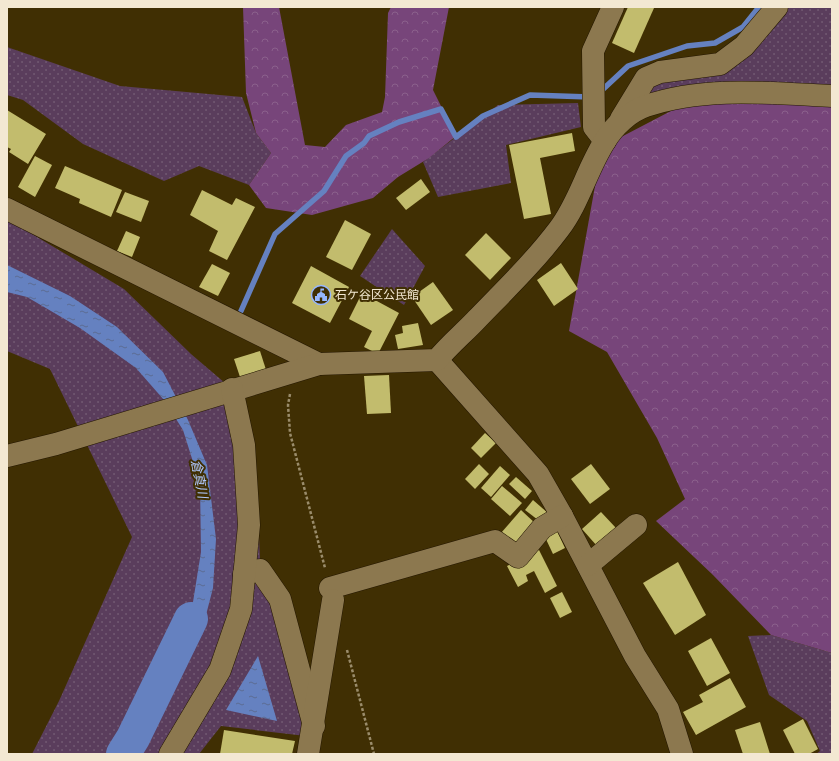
<svg xmlns="http://www.w3.org/2000/svg" width="839" height="761" viewBox="0 0 839 761" font-family="Quicksand,'Noto Sans JP',sans-serif">
<style>
.grass{fill:url(#grass-dots)}
.forest{fill:url(#forest-crowns)}
.water{fill:url(#water-ripples)}
.lines{fill:none;stroke-linecap:round;stroke-linejoin:round}
.stream{stroke:#6581c0;stroke-width:5.5}
.river{stroke:#6581c0;stroke-width:34}
.building{fill:#c2bc6d}
.minor-casing{stroke:#241700;stroke-width:23}
.path{stroke:#9a8c6b;stroke-width:2.5;stroke-dasharray:3 2;stroke-linecap:butt}
.minor{stroke:#8c784f;stroke-width:22}
.labels{text-anchor:middle;stroke-width:4;stroke-linejoin:round;paint-order:stroke}
.poi-label{font-size:12px;fill:#f3e8d2;stroke:#402f03;text-anchor:start}
.water-label{font-size:13px;font-style:italic;fill:#b0c9fe;stroke:#402f03}
</style>
<defs>
<pattern id="grass-dots" width="8" height="8" patternUnits="userSpaceOnUse"><rect width="8" height="8" fill="#5a3d5c"/><path d="M2 2h.1M6 6h.1" fill="none" stroke="#725972" stroke-width="1.8" stroke-linecap="round"/></pattern>
<pattern id="forest-crowns" width="20" height="18" patternUnits="userSpaceOnUse"><rect width="20" height="18" fill="#77457a"/><path d="M2 6a3 3 0 1 1 6 0M12 15a3 3 0 1 1 6 0" fill="none" stroke="#8b608c"/></pattern>
<pattern id="water-ripples" width="26" height="14" patternUnits="userSpaceOnUse"><rect width="26" height="14" fill="#6581c0"/><path d="M2 4q2-2 4 0t4 0M15 11q2-2 4 0t4 0" fill="none" stroke="#5b6c93"/></pattern>
</defs>
<rect width="100%" height="100%" fill="#402f03"/>
<!-- grass -->
<g class="grass">
<polygon points="779,7 832,7 832,86 632,104 660,72 724,69"/>
<polygon points="7,47 120,86 242,97 256,133 271,153 249,185 199,166 164,181 83,144 23,100 7,95"/>
<polygon points="578,103 581,127 506,145 511,183 438,197 423,162 498,105"/>
<polygon points="7,219 124,289 191,354 232,389 256,467 260,559 264,563 306,736 221,726 199,754 32,754 59,701 132,537 50,369 7,351"/>
<polygon points="392,229 425,266 404,305 360,276"/>
<polygon points="771,635 832,653 832,754 816,754 820,751 807,721 769,695 748,636"/>
</g>
<!-- forest -->
<g class="forest">
<polygon points="243,7 279,7 305,145 325,147 346,125 382,112 385,97 388,13 391,7 449,7 433,90 456,136 429,158 398,177 373,198 312,215 266,208 249,185 271,153 256,133 246,93"/>
<polygon points="690,101 832,103 832,653 771,635 713,575 656,521 685,499 657,438 607,352 569,331 602,147"/>
</g>
<!-- water -->
<g class="water">
<polygon points="7,265 70,296 117,327 163,372 188,420 207,465 216,539 213,588 200,638 159,709 135,733 170,660 193,602 201,552 200,484 183,430 164,400 136,368 80,328 27,297 7,292"/>
<polygon points="258,656 277,721 226,710"/>
</g>
<g class="lines">
<!-- stream -->
<g class="stream">
<polyline points="599,93 628,66 687,46 715,43 743,27 759,7"/>
<polyline points="241,311 275,234 324,191 346,156 364,143 369,136 399,122 441,109 456,137 483,116 530,95 590,97"/>
</g>
<!-- river -->
<polyline class="river" points="123,754 133,738 191,619"/>
</g>
<!-- building -->
<g class="building">
<polygon points="628,7 654,8 634,53 612,43"/>
<polygon points="7,110 46,134 28,164 9,152 11,149 7,147"/>
<polygon points="572,133 575,151 540,158 551,214 524,219 509,145"/>
<polygon points="35,156 52,165 35,197 18,187"/>
<polygon points="65,166 122,190 111,217 79,203 80,199 55,188"/>
<polygon points="421,179 430,192 406,210 396,198"/>
<polygon points="202,190 232,205 236,198 255,207 227,260 209,251 218,231 190,215"/>
<polygon points="125,192 149,201 141,222 116,212"/>
<polygon points="345,220 371,234 352,270 326,257"/>
<polygon points="126,231 140,237 132,257 117,251"/>
<polygon points="486,233 511,258 490,280 465,255"/>
<polygon points="561,263 578,289 554,306 537,280"/>
<polygon points="212,264 230,273 218,296 199,287"/>
<polygon points="311,266 349,287 330,323 292,303"/>
<polygon points="433,282 453,310 431,325 412,297"/>
<polygon points="362,293 399,313 378,354 364,347 372,331 349,319"/>
<polygon points="418,323 423,345 398,349 395,335 403,333 402,326"/>
<polygon points="260,351 268,376 242,383 234,359"/>
<polygon points="389,375 391,413 367,414 364,376"/>
<polygon points="485,433 496,443 481,458 471,448"/>
<polygon points="479,464 489,474 475,489 465,479"/>
<polygon points="591,464 610,489 590,504 571,479"/>
<polygon points="500,466 510,475 491,497 481,488"/>
<polygon points="516,477 532,491 525,499 509,484"/>
<polygon points="502,486 522,503 510,516 491,499"/>
<polygon points="533,500 549,514 542,523 525,510"/>
<polygon points="521,510 537,525 517,547 501,533"/>
<polygon points="601,512 616,528 597,546 582,529"/>
<polygon points="556,529 565,548 553,554 544,535"/>
<polygon points="539,550 557,586 545,593 534,571 526,575 528,581 518,587 507,566"/>
<polygon points="678,562 706,615 675,635 643,583"/>
<polygon points="562,592 572,612 560,618 550,598"/>
<polygon points="711,638 730,673 707,686 688,651"/>
<polygon points="730,678 746,707 696,735 683,712 703,702 699,695"/>
<polygon points="803,719 818,749 809,754 795,754 783,730"/>
<polygon points="760,722 770,754 743,754 735,730"/>
<polygon points="224,730 295,741 292,754 220,754"/>
</g>
<g class="lines">
<defs>
<g id="minor">
<polyline points="621,119 646,78 660,72 720,64 744,46 777,7"/>
<polyline points="605,141 594,127 593,51 613,7"/>
<polyline points="7,209 319,364"/>
<polyline points="437,360 538,474 562,516 635,656 668,709 682,754"/>
<path d="M7 456 56 444 319 364 437 360C449 345 464 333 477 319 505 290 535 261 559 229 579 203 587 169 605 141 614 126 629 112 646 106 704 86 771 93 832 96"/>
<polyline points="588,565 636,525"/>
<polyline points="244,574 260,570 280,599 314,726"/>
<polyline points="330,588 495,541 518,557 542,528 562,516"/>
<polyline points="170,754 220,670 241,609 249,525 244,445 232,389"/>
<polyline points="308,754 333,600"/>
</g>
</defs>
<!-- minor casing -->
<use href="#minor" class="minor-casing"/>
<!-- path -->
<g class="path">
<polyline points="290,394 288,405 290,433 325,568"/>
<polyline points="347,650 374,754"/>
</g>
<!-- minor -->
<use href="#minor" class="minor"/>
</g>
<!-- icons -->
<defs>
<symbol id="civic-ring" viewBox="-11 -11 22 22"><circle r="9.5" fill="#402f03" stroke="#95b6fd" stroke-width="1.5"/><path d="M-.6-6.5H3V-4.5H.6V-3L4-1V1h2V6H-6V1h2V-1L-.6-3ZM-1.2 2.5V6h2.4V2.5Z" fill="#95b6fd"/></symbol>
</defs>
<g fill-rule="evenodd">
<use href="#civic-ring" x="310" y="284" width="22" height="22"/>
</g>
<g class="labels">
<!-- poi labels -->
<g class="poi-label">
<text x="335" y="299">石ケ谷区公民館</text>
</g>
<!-- water labels -->
<g class="water-label">
<text transform="translate(200 479) rotate(79)" y="5">倉真川</text>
</g>
</g>
<!-- border -->
<rect width="839" height="761" fill="none" stroke="#f3e8d2" stroke-width="16"/>
</svg>
